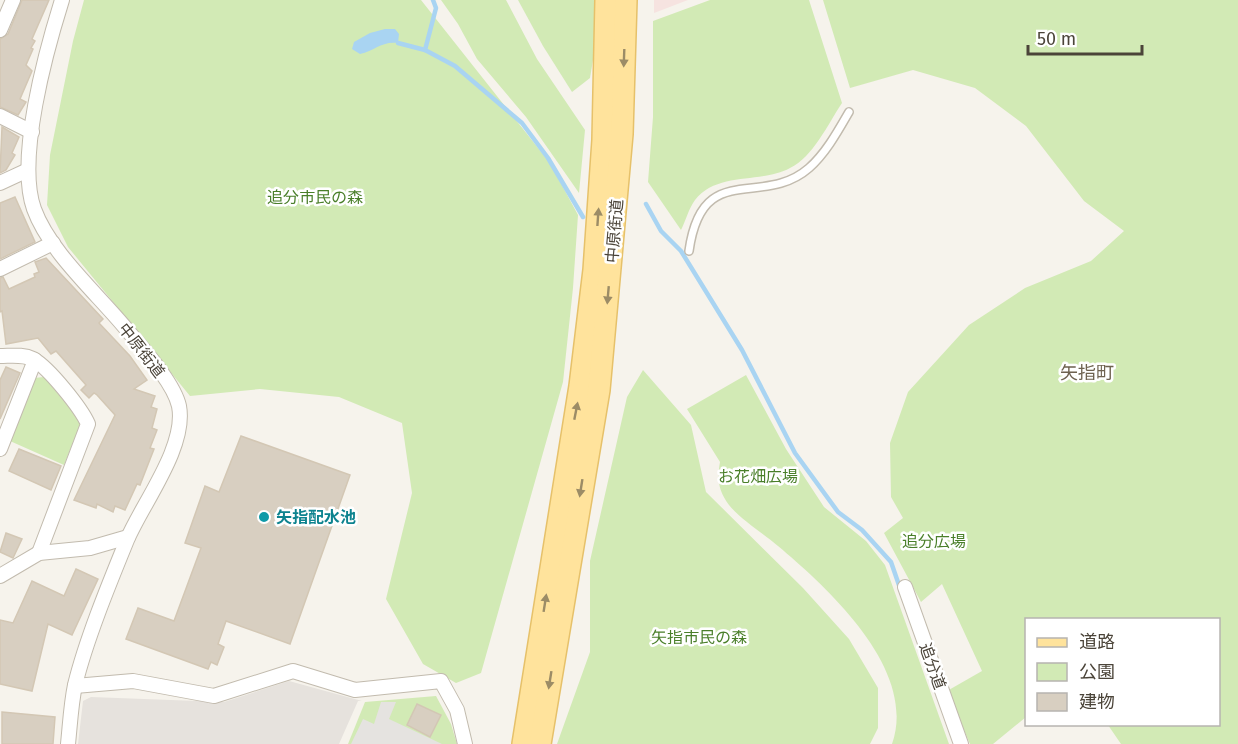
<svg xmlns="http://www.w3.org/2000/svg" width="1238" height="744" viewBox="0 0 1238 744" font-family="'Fira Sans','Noto Sans JP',sans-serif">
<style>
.industrial{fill:#e6e2dd}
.medical{fill:#f6e3e0}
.green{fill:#d2eab5}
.parking{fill:#e5e3e0}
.water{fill:#a9d4f2}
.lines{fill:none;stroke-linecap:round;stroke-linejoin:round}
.stream{stroke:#a9d4f2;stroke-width:4.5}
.building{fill:#d8cfc1;stroke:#d3c7b4;stroke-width:1.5}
.service-casing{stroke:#c2bbae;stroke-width:10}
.minor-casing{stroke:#c2bbae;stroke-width:16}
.primary-casing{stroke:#e6c16a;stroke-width:24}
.service{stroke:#fff;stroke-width:7}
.minor{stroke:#fff;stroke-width:14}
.primary{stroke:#ffe39c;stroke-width:21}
.oneway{fill:#9c8c66}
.culture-dot{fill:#0f9aa8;stroke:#fff;stroke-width:2}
.labels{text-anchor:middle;stroke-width:5;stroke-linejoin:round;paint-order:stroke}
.park-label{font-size:16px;fill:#4a7f2a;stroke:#fff}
.street-label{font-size:16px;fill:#4b4439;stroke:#fff}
.culture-label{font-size:16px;font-weight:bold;fill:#0d838f;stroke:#fff;text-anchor:start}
.neighbourhood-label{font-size:18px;fill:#6e6250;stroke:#fff}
</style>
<rect width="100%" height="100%" fill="#f6f3ec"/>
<!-- industrial -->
<polygon class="industrial" points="289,681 362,701 358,701 339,744 78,744 83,701 91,697 224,702"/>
<!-- medical -->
<polygon class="medical" points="654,0 688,0 654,13"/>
<!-- green -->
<g class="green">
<polygon points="84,0 421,0 550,163 578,215 573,288 563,382 481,673 456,683 423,664 386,599 412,493 402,423 339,397 260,389 190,396 68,247 47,205 50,155 73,41"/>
<polygon points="441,0 506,0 537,59 585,130 579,193 526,117 477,59 458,24"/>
<polygon points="518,0 595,0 597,36 590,78 572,92 543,46"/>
<path d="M710 0H809L842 103C828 124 813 157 790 168 761 184 718 171 695 200 689 208 686 220 681 230L648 182 653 117V21Z"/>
<polygon points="823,0 1238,0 1238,744 1121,744 1108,725 1218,724 1218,620 1026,620 1026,717 993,744 970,744 947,691 982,671 942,584 921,602 884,533 903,518 891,497 890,443 908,392 969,325 1025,288 1091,261 1124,231 1084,201 1026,126 975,88 913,70 850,88"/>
<polygon points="643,370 691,425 706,492 803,588 849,639 878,688 878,728 870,744 557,744 590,652 590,561 627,397"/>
<path d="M746 375 786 449 824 507 866 541 885 565 949 744H892C918 670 829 589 778 546 763 533 741 520 729 505 718 490 717 479 720 462L687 409Z"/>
<polygon points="44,377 79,419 80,425 64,465 10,441 34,378"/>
<polygon points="436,696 451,724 457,744 348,744 365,702"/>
</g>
<!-- parking -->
<polygon class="parking" points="381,702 396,702 389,719 442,744 351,744 363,719 374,724"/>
<!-- water -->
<path class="water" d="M385 29H395L399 34 398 43C381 41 375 51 360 54L352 49 354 42 370 33Z"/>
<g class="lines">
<!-- stream -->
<g class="stream">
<polyline points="433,0 436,8 425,50 455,66 522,123 548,158 583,217"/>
<polyline points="398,43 425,50"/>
<polyline points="646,204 661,231 681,251 742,350 795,453 838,512 862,530 891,562 900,588"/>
</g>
</g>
<!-- building -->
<g class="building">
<polygon points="22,0 49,0 32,39 35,41 31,48 33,49 26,65 32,71 20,99 26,102 18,115 0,107 0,39 8,34"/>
<polygon points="2,127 19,137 12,153 15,155 6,170 0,173"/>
<polygon points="15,197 35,242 0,259 0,203"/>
<polygon points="46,258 103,319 99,323 130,356 147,380 134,389 155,396 151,407 157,409 152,428 157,430 150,448 154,449 140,485 137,484 125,510 115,506 113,512 97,504 96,508 74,500 115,415 97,395 94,393 89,398 81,390 86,385 56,351 51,354 38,338 6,344 2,311 0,312 0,278 3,277 9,289 35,277 34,274 39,272 35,262"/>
<polygon points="6,367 20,373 0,419 0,380"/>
<polygon points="241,436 350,475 290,644 226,621 218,644 224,647 217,665 211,662 208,669 126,639 138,608 174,621 201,548 185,543 205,486 219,492"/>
<polygon points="19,449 61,466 51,490 9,471"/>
<polygon points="6,533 22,539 13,558 0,552"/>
<polygon points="76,569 98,579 72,635 48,624 32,691 0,684 0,620 13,623 32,581 64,596"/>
<polygon points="417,704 441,715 430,737 407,725"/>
<polygon points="2,712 55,717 53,744 2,744"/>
</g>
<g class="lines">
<defs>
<path id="service" d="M689 251C702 158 762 209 809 168 826 153 838 131 849 112"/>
<g id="minor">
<path d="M62 0C46 51 16 159 34 209 50 253 99 295 128 331 143 349 174 383 179 406 187 447 142 504 127 540 109 584 86 640 75 685 71 704 70 725 68 744"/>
<polyline points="0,30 13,0"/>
<polyline points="0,116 32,132"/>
<polyline points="0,183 28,170"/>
<polyline points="0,269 53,243"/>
<path d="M0 356C11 356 23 354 33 359 49 368 81 408 88 424L39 553"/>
<polyline points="0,449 35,360"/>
<polyline points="0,576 39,553 90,548 128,537"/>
<polyline points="905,587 961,744"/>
<polyline points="75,686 133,681 214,696 293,671 355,690 441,681 457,710 465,744"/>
</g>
<g id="primary">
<polyline points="523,744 580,386 594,270 603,140 606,0"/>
<polyline points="540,744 599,390 622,134 626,0"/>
</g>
</defs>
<!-- service casing -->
<use href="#service" class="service-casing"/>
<!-- minor casing -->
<use href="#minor" class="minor-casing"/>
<!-- primary casing -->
<use href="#primary" class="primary-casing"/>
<!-- service -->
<use href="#service" class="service"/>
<!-- minor -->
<use href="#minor" class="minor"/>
<!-- primary -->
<use href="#primary" class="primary"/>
</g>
<!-- one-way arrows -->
<defs><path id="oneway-solid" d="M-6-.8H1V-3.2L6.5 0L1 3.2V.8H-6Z" transform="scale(1.5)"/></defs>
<g class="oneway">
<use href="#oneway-solid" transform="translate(624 58) rotate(92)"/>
<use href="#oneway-solid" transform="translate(598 217) rotate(-86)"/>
<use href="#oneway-solid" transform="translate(608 295) rotate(95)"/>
<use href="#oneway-solid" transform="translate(576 411) rotate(-79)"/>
<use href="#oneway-solid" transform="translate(581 488) rotate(99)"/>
<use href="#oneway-solid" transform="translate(545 603) rotate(-81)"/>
<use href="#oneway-solid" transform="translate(550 680) rotate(99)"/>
</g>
<!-- markers -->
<circle class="culture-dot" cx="264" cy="517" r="6"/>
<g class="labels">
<!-- park labels -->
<g class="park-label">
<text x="315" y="203">追分市民の森</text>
<text x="758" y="482">お花畑広場</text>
<text x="934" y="547">追分広場</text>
<text x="699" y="643">矢指市民の森</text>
</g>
<!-- street labels -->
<g class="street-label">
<text transform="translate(614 231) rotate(-85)" y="6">中原街道</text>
<text transform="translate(142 350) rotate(52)" y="6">中原街道</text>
<text transform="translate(933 666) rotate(70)" y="6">追分道</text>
</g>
<!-- culture labels -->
<g class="culture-label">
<text x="276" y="523">矢指配水池</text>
</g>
<!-- neighbourhood labels -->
<g class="neighbourhood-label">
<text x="1087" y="379">矢指町</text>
</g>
</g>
<!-- legend -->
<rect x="1025" y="618" width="195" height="108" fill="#ffffff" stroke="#b7b4b0" stroke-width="1.5"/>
<rect x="1037" y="638" width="30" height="9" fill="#ffe39c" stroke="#b7b4b0" stroke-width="1.5"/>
<text x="1079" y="648" font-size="18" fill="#4b4439">道路</text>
<rect x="1037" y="663" width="30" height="18" fill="#d2eab5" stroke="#b7b4b0" stroke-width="1.5"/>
<text x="1079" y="678" font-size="18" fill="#4b4439">公園</text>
<rect x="1037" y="693" width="30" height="18" fill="#d8cfc1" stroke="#b7b4b0" stroke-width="1.5"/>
<text x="1079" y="708" font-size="18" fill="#4b4439">建物</text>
<!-- scale -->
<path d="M1028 45v9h114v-9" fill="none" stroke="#4b4439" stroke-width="3"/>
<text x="1037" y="45" font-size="18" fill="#4b4439" stroke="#ffffff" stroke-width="4.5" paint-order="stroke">50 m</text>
</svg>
